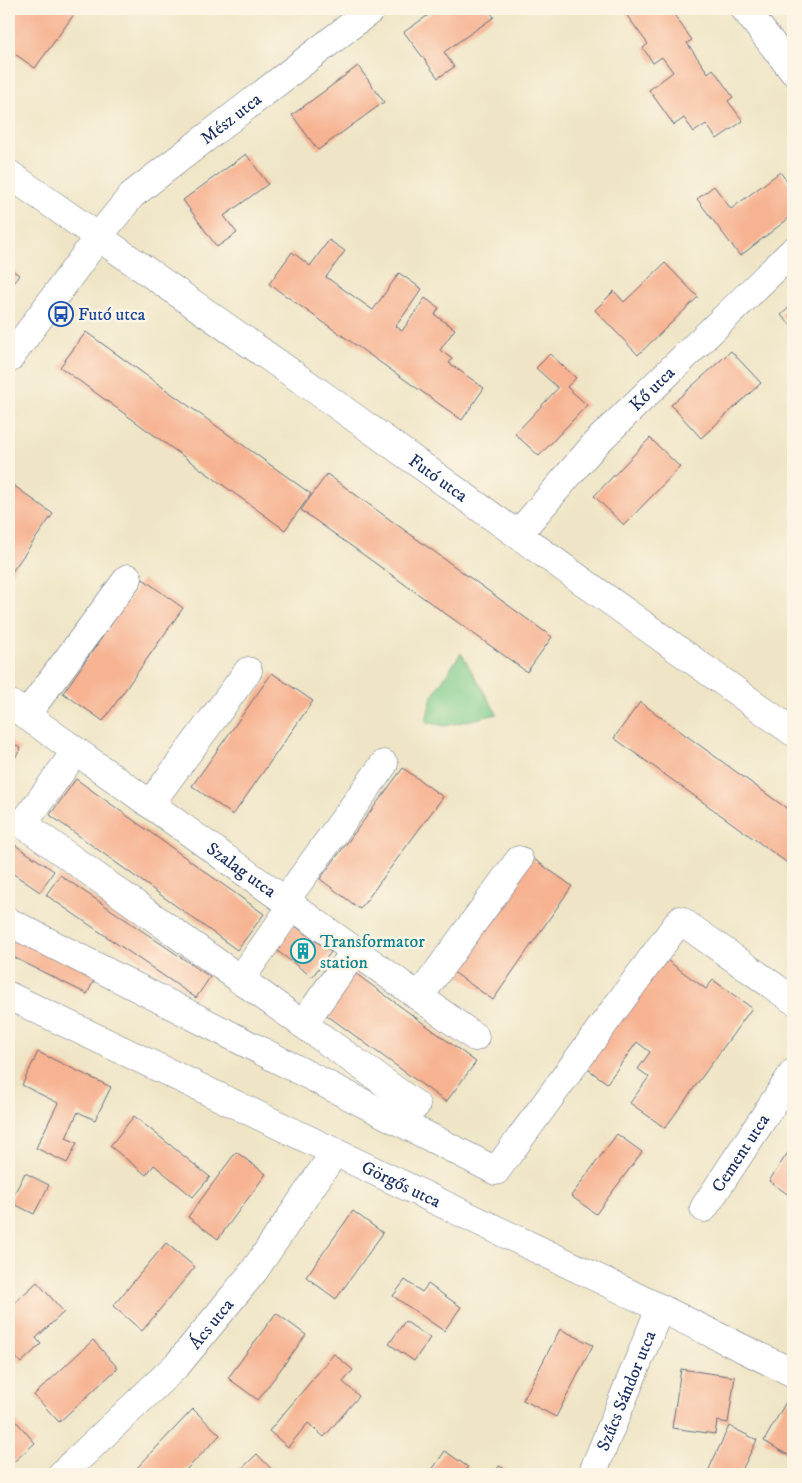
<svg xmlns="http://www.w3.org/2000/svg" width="802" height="1483" viewBox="0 0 802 1483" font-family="'IM FELL DW Pica',serif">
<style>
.green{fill:#7cca89;stroke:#4c7c74}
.building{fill:#f6b291}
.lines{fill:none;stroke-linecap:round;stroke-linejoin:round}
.minor-casing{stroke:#656f82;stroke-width:29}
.major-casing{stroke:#656f82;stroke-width:29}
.minor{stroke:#fff;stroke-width:28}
.major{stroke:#fff;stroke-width:28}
.labels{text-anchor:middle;stroke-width:5;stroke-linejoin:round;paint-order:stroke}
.street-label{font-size:18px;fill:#1b2f5e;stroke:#fcf5e5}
.transit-label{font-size:18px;fill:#164399;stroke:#fcf5e5;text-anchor:start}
.culture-label{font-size:18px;fill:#0d838f;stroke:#fcf5e5;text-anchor:start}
</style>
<rect width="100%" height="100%" fill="#fcf5e5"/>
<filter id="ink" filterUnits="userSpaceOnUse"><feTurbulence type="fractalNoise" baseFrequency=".02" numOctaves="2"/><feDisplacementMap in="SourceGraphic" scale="10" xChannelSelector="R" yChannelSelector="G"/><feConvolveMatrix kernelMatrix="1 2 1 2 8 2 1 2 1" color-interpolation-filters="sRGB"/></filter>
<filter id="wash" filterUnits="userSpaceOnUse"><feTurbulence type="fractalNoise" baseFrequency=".0096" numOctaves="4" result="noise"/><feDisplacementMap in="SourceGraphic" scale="20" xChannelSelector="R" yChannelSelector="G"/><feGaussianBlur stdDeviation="1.12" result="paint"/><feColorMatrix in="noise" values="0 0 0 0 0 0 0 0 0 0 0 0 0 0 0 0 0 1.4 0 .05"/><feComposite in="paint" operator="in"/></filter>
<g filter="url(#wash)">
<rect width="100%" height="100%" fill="#efe5c6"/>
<!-- green -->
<polygon class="green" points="461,653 497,714 445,726 426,722 432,696"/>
<g id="blocks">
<!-- building -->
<g class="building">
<polygon points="9,9 78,9 35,68 9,50"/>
<polygon points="437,9 488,9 494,17 444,52 454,67 438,78 404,32"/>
<polygon points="622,9 661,9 663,11 670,9 692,40 687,43 708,73 713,69 733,97 728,101 743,121 717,139 706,124 694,132 684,118 674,125 649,90 673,72 662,57 653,63 643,48 648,44"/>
<polygon points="358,66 384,102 318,150 292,115"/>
<polygon points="246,154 268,184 224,216 237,233 217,247 183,200"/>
<polygon points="780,172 793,189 793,215 740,256 697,199 714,186 731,209"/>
<polygon points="329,240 345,251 326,277 373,310 399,273 422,289 396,326 402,331 425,298 439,308 435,315 455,329 440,350 452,359 449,363 484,388 462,420 269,284 292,252 310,266"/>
<polygon points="665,263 698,297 638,355 595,310 614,291 624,302"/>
<polygon points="9,268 19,275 9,289"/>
<polygon points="793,304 793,328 781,315"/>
<polygon points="86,332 311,494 285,530 60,367"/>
<polygon points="731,351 761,383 701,438 671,405"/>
<polygon points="550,354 576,378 567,387 587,405 539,456 515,434 558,388 536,368"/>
<polygon points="650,438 680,467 624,525 594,496"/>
<polygon points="327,474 552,637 527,672 301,510"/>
<polygon points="13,485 53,514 9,576 9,491"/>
<polygon points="143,579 183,608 103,721 63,693"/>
<polygon points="272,673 313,701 233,815 192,786"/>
<polygon points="640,702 793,813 793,867 614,738"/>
<polygon points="9,740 21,749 9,766"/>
<polygon points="403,768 443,797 360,909 320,879"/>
<polygon points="76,779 264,914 237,950 50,815"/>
<polygon points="9,841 54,871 40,892 9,871"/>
<polygon points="531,857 572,886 493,1000 452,971"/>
<polygon points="60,875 210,977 196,998 46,895"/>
<polygon points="294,925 331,952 312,977 276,950"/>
<polygon points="9,927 99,971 87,994 9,955"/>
<polygon points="664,958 706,989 713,980 752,1008 665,1128 630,1103 649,1077 638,1069 650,1052 637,1042 607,1083 585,1067"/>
<polygon points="351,970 476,1062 446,1102 321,1011"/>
<polygon points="38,1052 111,1087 95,1120 78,1112 66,1138 77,1143 67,1163 36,1148 58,1103 22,1085"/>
<polygon points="134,1116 210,1177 193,1197 154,1165 146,1175 110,1146"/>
<polygon points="617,1134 642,1152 596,1214 571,1196"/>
<polygon points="793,1145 793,1198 769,1181"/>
<polygon points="236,1152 266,1174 218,1239 188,1217"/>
<polygon points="25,1173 49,1185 34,1214 10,1202"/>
<polygon points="353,1211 383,1233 336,1299 306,1277"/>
<polygon points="166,1243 195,1267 142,1331 113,1306"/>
<polygon points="405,1280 422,1292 428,1284 461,1307 444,1331 393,1296"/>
<polygon points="37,1282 64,1312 36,1338 41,1344 21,1363 9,1350 9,1324 13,1320 9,1316 9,1308"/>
<polygon points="276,1313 306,1335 258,1400 228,1378"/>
<polygon points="405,1321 430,1338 414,1361 389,1344"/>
<polygon points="560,1329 593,1345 556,1417 523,1400"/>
<polygon points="93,1340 118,1368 59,1422 34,1395"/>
<polygon points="334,1354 353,1370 343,1382 359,1396 324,1437 308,1423 288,1447 269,1431"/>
<polygon points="681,1369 735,1377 728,1423 717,1421 715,1434 672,1428"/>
<polygon points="787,1400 793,1403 793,1458 764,1441"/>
<polygon points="193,1409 220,1435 182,1474 144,1474 137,1468"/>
<polygon points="9,1413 35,1443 9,1466"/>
<polygon points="729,1426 757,1440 740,1474 720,1474 709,1469"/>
<polygon points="445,1451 468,1467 463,1474 429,1474"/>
<polygon points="257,1454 276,1474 236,1474"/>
<polygon points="499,1466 514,1474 494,1474"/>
</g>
</g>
</g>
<g filter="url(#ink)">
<use href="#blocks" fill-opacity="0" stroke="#656f82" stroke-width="1"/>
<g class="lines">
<defs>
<g id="minor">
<polyline points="745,9 793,71"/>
<path id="s1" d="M9 359 99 236 132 195 372 9"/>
<path id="s2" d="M518 534 596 443 793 251"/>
<path id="s3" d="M9 703 475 1037"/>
<polyline points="26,715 128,578"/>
<polyline points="76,751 23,824 416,1105"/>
<polyline points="150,804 248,671"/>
<polyline points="285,901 384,764"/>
<polyline points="9,922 496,1171 680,920 793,1000"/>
<polyline points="240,980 292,906"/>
<path id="s4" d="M9 996 660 1308 793 1373"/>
<polyline points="419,997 519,860"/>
<polyline points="303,1024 355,951"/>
<path id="s5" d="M704 1208 793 1073"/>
<path id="s6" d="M62 1474 178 1364 254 1271 335 1152"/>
<path id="s7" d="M592 1474 660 1308"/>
</g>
<g id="major">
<path id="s8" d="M9 174 327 398 793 732"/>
</g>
</defs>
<!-- minor casing -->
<use href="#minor" class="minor-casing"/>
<!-- major casing -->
<use href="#major" class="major-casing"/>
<!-- minor -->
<use href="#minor" class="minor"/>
<!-- major -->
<use href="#major" class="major"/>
</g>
</g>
<!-- icons -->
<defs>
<symbol id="bus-ring" viewBox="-11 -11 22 22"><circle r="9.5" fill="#fcf5e5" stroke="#1a4fb4" stroke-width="1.5"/><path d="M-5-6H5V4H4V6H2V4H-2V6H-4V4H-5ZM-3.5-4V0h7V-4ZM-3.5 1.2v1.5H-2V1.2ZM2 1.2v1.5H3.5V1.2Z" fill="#1a4fb4"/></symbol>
<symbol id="building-ring" viewBox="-11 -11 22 22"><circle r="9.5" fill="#fcf5e5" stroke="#0f9aa8" stroke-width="1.5"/><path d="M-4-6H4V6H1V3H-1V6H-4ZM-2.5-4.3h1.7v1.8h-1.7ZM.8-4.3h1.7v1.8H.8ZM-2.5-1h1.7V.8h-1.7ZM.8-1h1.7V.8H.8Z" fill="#0f9aa8"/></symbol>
</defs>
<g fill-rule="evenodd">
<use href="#bus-ring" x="47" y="300" width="28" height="28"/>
<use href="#building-ring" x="289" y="937" width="28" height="28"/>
</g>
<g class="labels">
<!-- street labels -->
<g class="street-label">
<text dy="6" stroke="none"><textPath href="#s1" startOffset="330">Mész utca</textPath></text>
<text dy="6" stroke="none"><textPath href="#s2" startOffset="198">Kő utca</textPath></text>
<text dy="6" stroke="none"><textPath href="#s8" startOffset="526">Futó utca</textPath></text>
<text dy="6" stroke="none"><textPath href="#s3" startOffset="286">Szalag utca</textPath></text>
<text dy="6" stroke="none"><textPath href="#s5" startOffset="66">Cement utca</textPath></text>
<text dy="6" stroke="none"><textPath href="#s4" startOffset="435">Görgős utca</textPath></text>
<text dy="6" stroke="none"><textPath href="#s6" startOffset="212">Ács utca</textPath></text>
<text dy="6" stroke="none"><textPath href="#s7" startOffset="90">Szűcs Sándor utca</textPath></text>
</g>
<!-- transit labels -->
<g class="transit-label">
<text x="78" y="320">Futó utca</text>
</g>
<!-- culture labels -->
<g class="culture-label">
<text x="320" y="947">Transformator<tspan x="320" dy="21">station</tspan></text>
</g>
</g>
<!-- margin -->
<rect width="802" height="1483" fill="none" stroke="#fcf5e5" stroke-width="30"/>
</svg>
